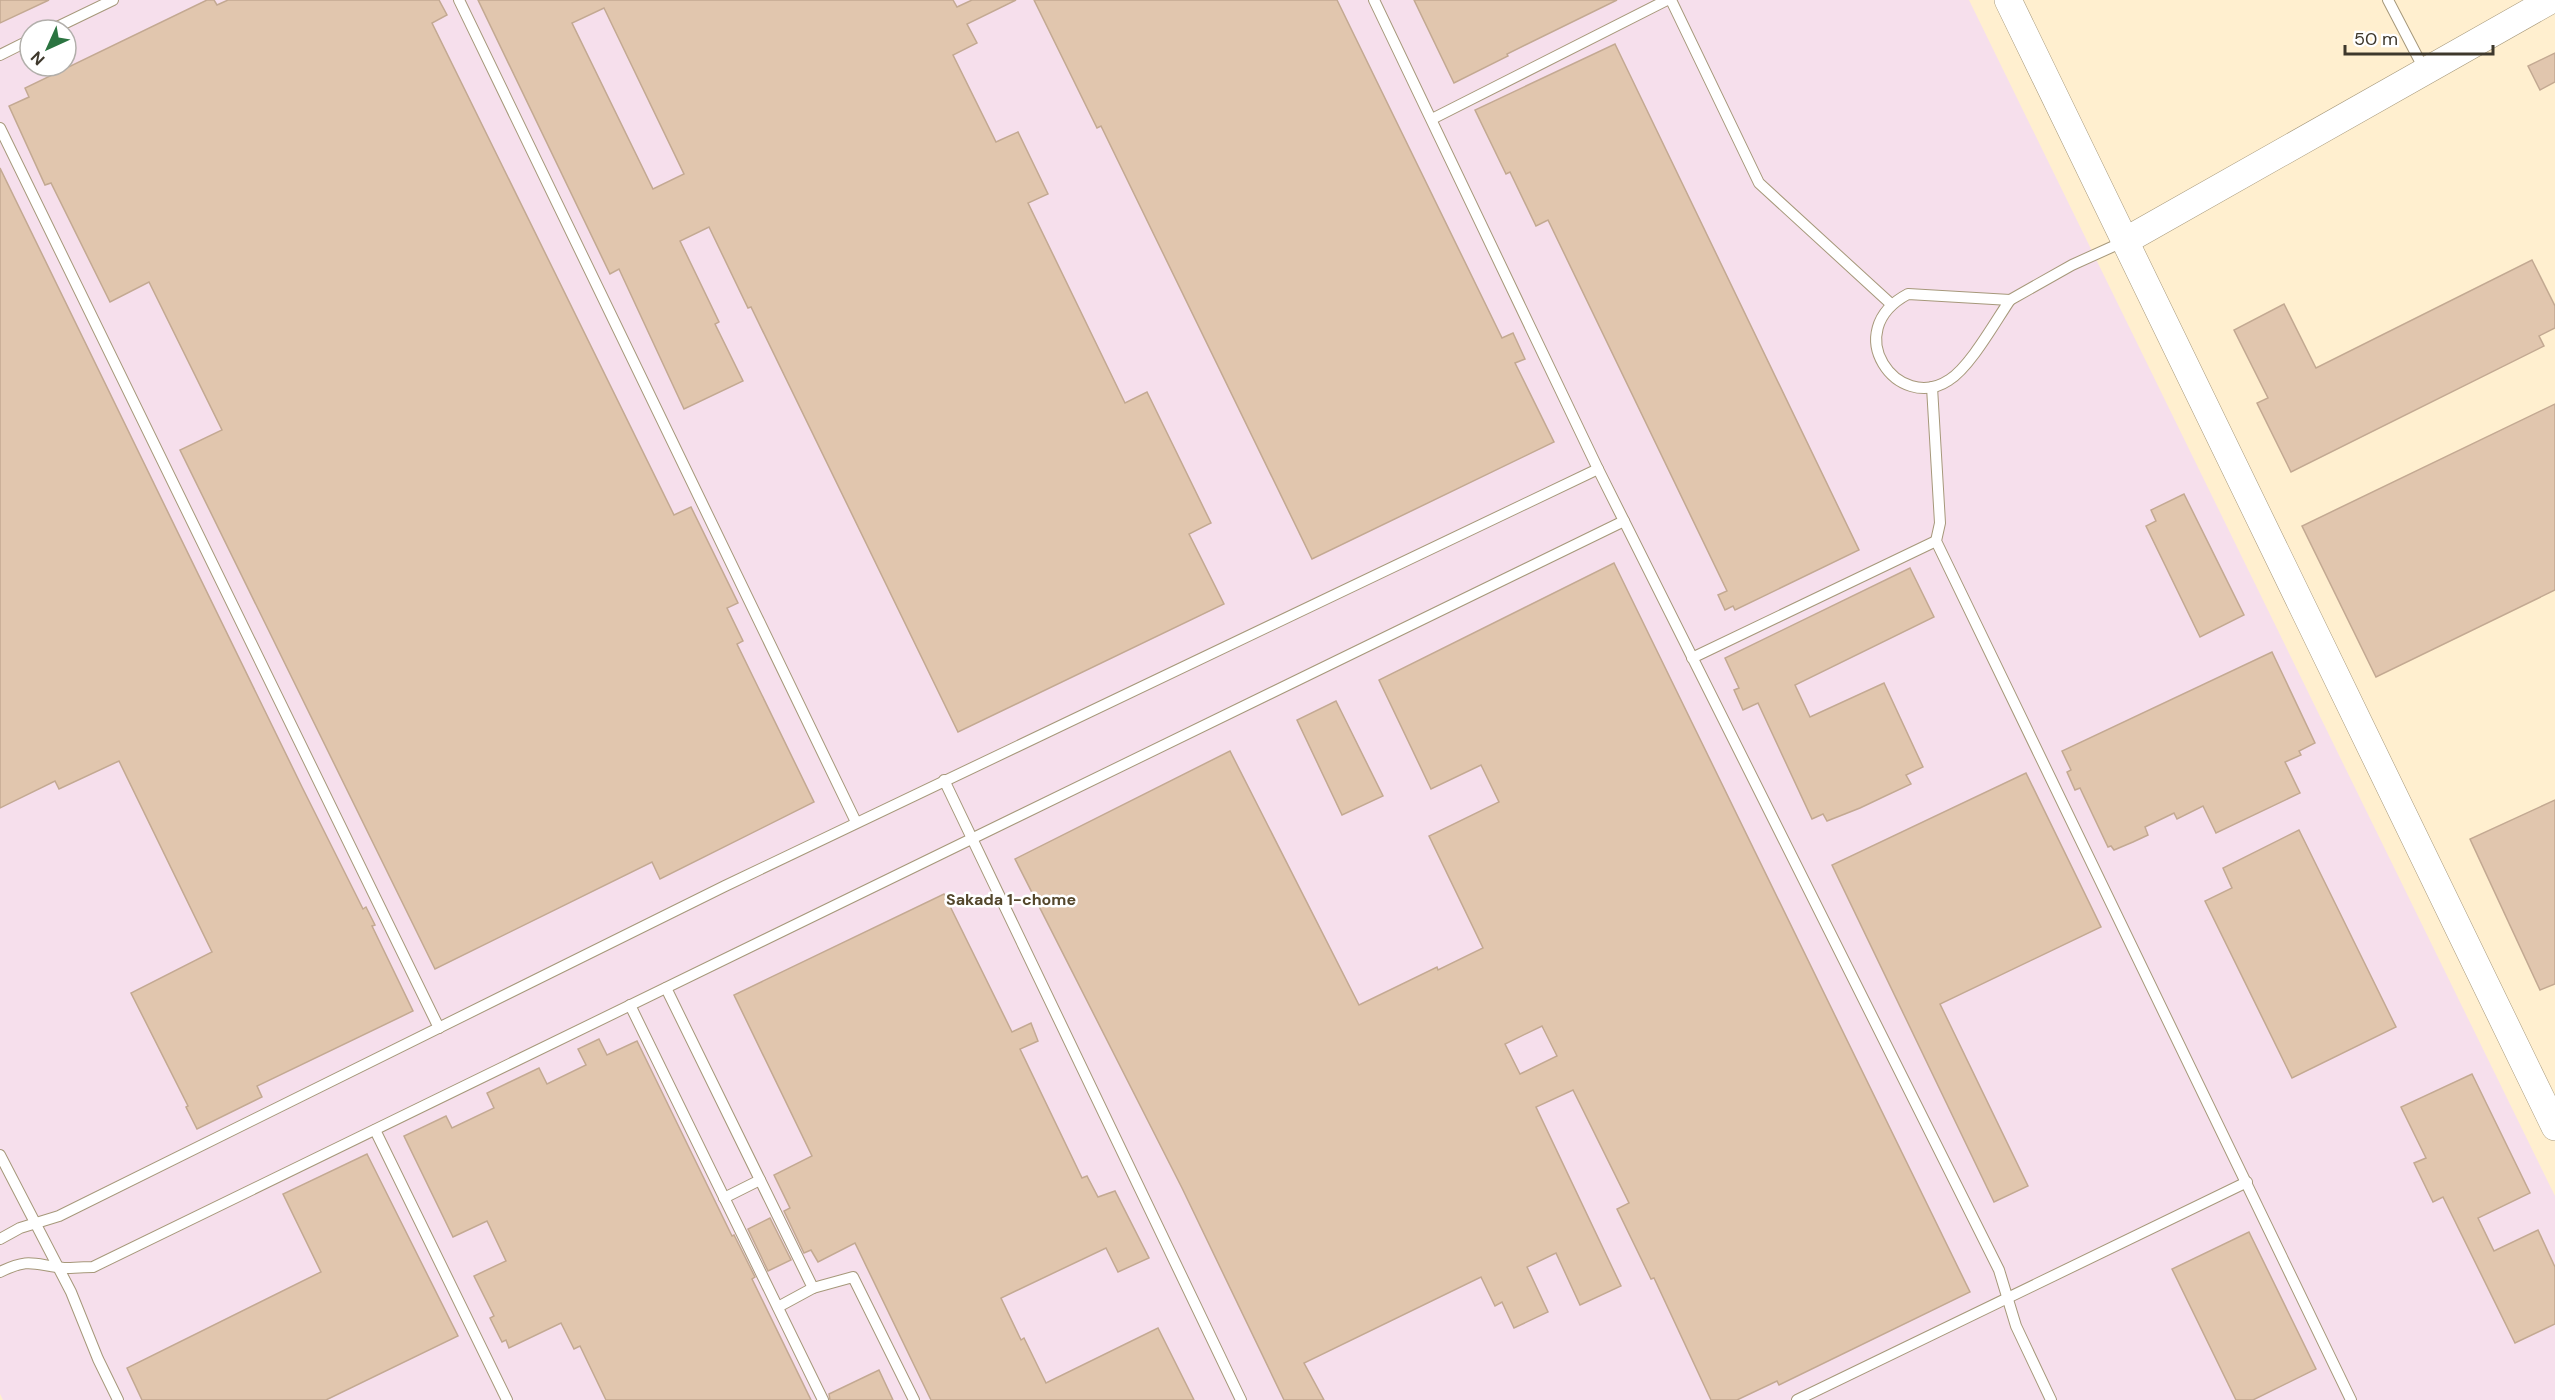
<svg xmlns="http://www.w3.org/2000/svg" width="2555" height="1400" viewBox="0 0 2555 1400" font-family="'DM Sans',sans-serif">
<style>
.industrial{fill:#f6dfec;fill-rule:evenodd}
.building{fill:#e1c6ae;stroke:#c3a992;stroke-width:1.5;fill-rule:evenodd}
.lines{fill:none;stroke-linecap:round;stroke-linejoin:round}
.service-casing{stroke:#a6987a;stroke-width:12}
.tertiary-casing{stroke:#a6987a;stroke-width:28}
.service{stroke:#fff;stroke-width:10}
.tertiary{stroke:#fff;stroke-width:27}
.labels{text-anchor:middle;stroke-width:5;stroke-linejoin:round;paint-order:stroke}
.neighbourhood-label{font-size:16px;font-weight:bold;fill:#54472c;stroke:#fff}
</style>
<rect width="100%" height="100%" fill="#ffefcf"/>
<!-- industrial -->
<path class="industrial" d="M0 0H1969L2555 1196V1400H3L0 1394ZM30 30H66V66H30Z"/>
<!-- building -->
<g class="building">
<polygon points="0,0 49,0 0,23"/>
<polygon points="207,0 214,0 217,5 228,0 439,0 447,15 432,23 674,515 691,507 738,603 727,608 743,641 737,644 814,802 660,879 652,862 435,969 180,450 222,430 149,282 110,302 51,183 45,185 9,106 29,97 25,88"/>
<path d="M478 0H953L957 7 972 0H1016L967 24 977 43 953 55 996 142 1018 132 1048 194 1028 203 1125 403 1147 392 1211 523 1189 534 1224 604 958 732 751 307 748 308 709 227 680 241 719 322 715 324 743 381 684 409 619 269 610 274ZM604 8 684 174 653 189 572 23Z"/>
<polygon points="1034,0 1337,0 1502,338 1513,333 1525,359 1515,363 1554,442 1312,559 1101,126 1097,128"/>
<polygon points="1414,0 1617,0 1507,54 1508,56 1454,83"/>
<polygon points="1615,44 1859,550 1735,610 1733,606 1725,610 1718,595 1727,591 1548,220 1536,226 1510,172 1506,174 1475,110"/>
<polygon points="2555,53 2555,82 2540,90 2528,66"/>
<polygon points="0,168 302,787 363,909 366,907 375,925 372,926 413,1011 257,1086 262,1097 197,1129 186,1107 188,1106 131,993 212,952 119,761 59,789 55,781 0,808"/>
<polygon points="2532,260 2555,306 2555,328 2539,336 2544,346 2291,472 2257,403 2268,398 2234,330 2284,304 2316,368"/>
<polygon points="2555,404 2555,590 2376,677 2302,526"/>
<polygon points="2184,494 2244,615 2200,637 2146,526 2156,521 2151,510"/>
<path d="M1614 563 1970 1292 1779 1385 1777 1381 1737 1400H1711L1654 1278 1651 1279 1617 1209 1629 1203 1573 1090 1536 1107 1621 1286 1580 1305 1556 1253 1527 1267 1548 1312 1514 1328 1502 1302 1495 1306 1481 1277 1304 1363 1324 1400H1284L1182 1188 1015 859 1230 751 1359 1005 1437 967 1438 970 1483 948 1429 836 1499 802 1481 765 1431 789 1379 680ZM1542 1026 1557 1056 1520 1074 1505 1044Z"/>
<polygon points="1910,568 1934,617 1795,685 1810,717 1884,683 1923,767 1906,775 1911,784 1860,808 1827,821 1823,814 1812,819 1758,703 1743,710 1734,690 1739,688 1725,658"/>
<polygon points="2272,652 2315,743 2299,751 2301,755 2285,762 2300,793 2216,833 2203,806 2177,819 2174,813 2145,827 2148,835 2133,842 2114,850 2111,846 2108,847 2080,788 2075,790 2067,772 2071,770 2062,751"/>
<polygon points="1336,701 1383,796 1342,815 1297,720"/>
<polygon points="2026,773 2101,927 1940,1004 2028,1186 1994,1202 1832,865"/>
<polygon points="2555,800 2555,984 2540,990 2470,839"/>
<polygon points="2299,830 2396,1027 2292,1078 2205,901 2232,888 2223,868"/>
<polygon points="944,894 1012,1032 1031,1023 1038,1041 1020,1049 1082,1178 1087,1176 1098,1197 1115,1191 1149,1258 1118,1272 1106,1248 1001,1298 1021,1340 1024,1338 1046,1383 1158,1328 1194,1400 931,1400 855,1243 818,1262 811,1250 804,1253 784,1211 790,1208 774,1175 812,1156 734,995"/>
<polygon points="599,1039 607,1055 637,1041 732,1236 734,1235 755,1277 752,1279 811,1400 606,1400 580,1346 574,1349 561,1323 509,1348 506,1340 502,1342 490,1318 494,1316 474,1276 506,1261 487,1221 453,1237 404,1136 446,1116 452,1128 494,1108 487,1093 539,1068 547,1084 586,1065 578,1049"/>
<polygon points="2472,1074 2530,1193 2478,1218 2494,1251 2538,1230 2555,1267 2555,1324 2515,1343 2443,1197 2433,1202 2414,1163 2426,1158 2401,1107"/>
<polygon points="367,1154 458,1336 326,1400 142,1400 127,1368 321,1272 283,1194"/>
<polygon points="770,1218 791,1260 768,1271 748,1229"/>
<polygon points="2249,1232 2316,1369 2253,1400 2236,1400 2172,1269"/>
<polygon points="879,1370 893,1400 830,1400 829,1394"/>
</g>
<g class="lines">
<defs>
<g id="service">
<polyline points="459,0 856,822"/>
<polyline points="1374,0 1598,469 1999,1270 2016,1326 2051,1400"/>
<polyline points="1671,0 1759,183 1891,304"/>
<polyline points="2388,0 2425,71"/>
<polyline points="51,30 113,0"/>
<polyline points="0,55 30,40"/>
<polyline points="1432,119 1667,0"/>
<polyline points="0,128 439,1028"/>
<path d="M1908 294 2010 300C1995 322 1970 367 1949 380 1898 414 1838 331 1908 294Z"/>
<polyline points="2010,300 2072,265 2125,241"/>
<polyline points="1932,387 1940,523 1936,541 2351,1400"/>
<polyline points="1692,658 1936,541"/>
<polyline points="944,780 1241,1400"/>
<polyline points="666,988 813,1288"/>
<polyline points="630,1005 823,1400"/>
<polyline points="375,1130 507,1400"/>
<polyline points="0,1155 71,1292 98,1359 118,1400"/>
<polyline points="724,1198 760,1180"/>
<polyline points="0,1239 20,1228 59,1216 725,886 1598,469"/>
<path d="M0 1272C30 1257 34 1265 64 1268 74 1268 84 1267 93 1267L1624 521"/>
<polyline points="778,1307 813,1288 853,1277 914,1400"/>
<polyline points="1797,1400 2247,1182"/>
</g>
<g id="tertiary">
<polyline points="2008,0 2555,1127"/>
<polyline points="2125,241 2551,0"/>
</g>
</defs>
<!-- service casing -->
<use href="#service" class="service-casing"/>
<!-- tertiary casing -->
<use href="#tertiary" class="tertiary-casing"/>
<!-- service -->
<use href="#service" class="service"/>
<!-- tertiary -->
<use href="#tertiary" class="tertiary"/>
</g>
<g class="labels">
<!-- neighbourhood labels -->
<g class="neighbourhood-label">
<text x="1011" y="905">Sakada 1-chome</text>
</g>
</g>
<!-- north arrow -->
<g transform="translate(48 48) rotate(225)"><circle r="28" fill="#ffffff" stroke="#b2afab" stroke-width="1.5"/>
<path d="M0-4.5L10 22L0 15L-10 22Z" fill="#2b7441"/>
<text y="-9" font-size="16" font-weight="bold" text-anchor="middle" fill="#3e382c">N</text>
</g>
<!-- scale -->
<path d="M2345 45v9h148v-9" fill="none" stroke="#3e382c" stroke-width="3"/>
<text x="2354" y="45" font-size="18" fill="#3e382c" stroke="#ffffff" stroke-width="4.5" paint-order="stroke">50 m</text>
</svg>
